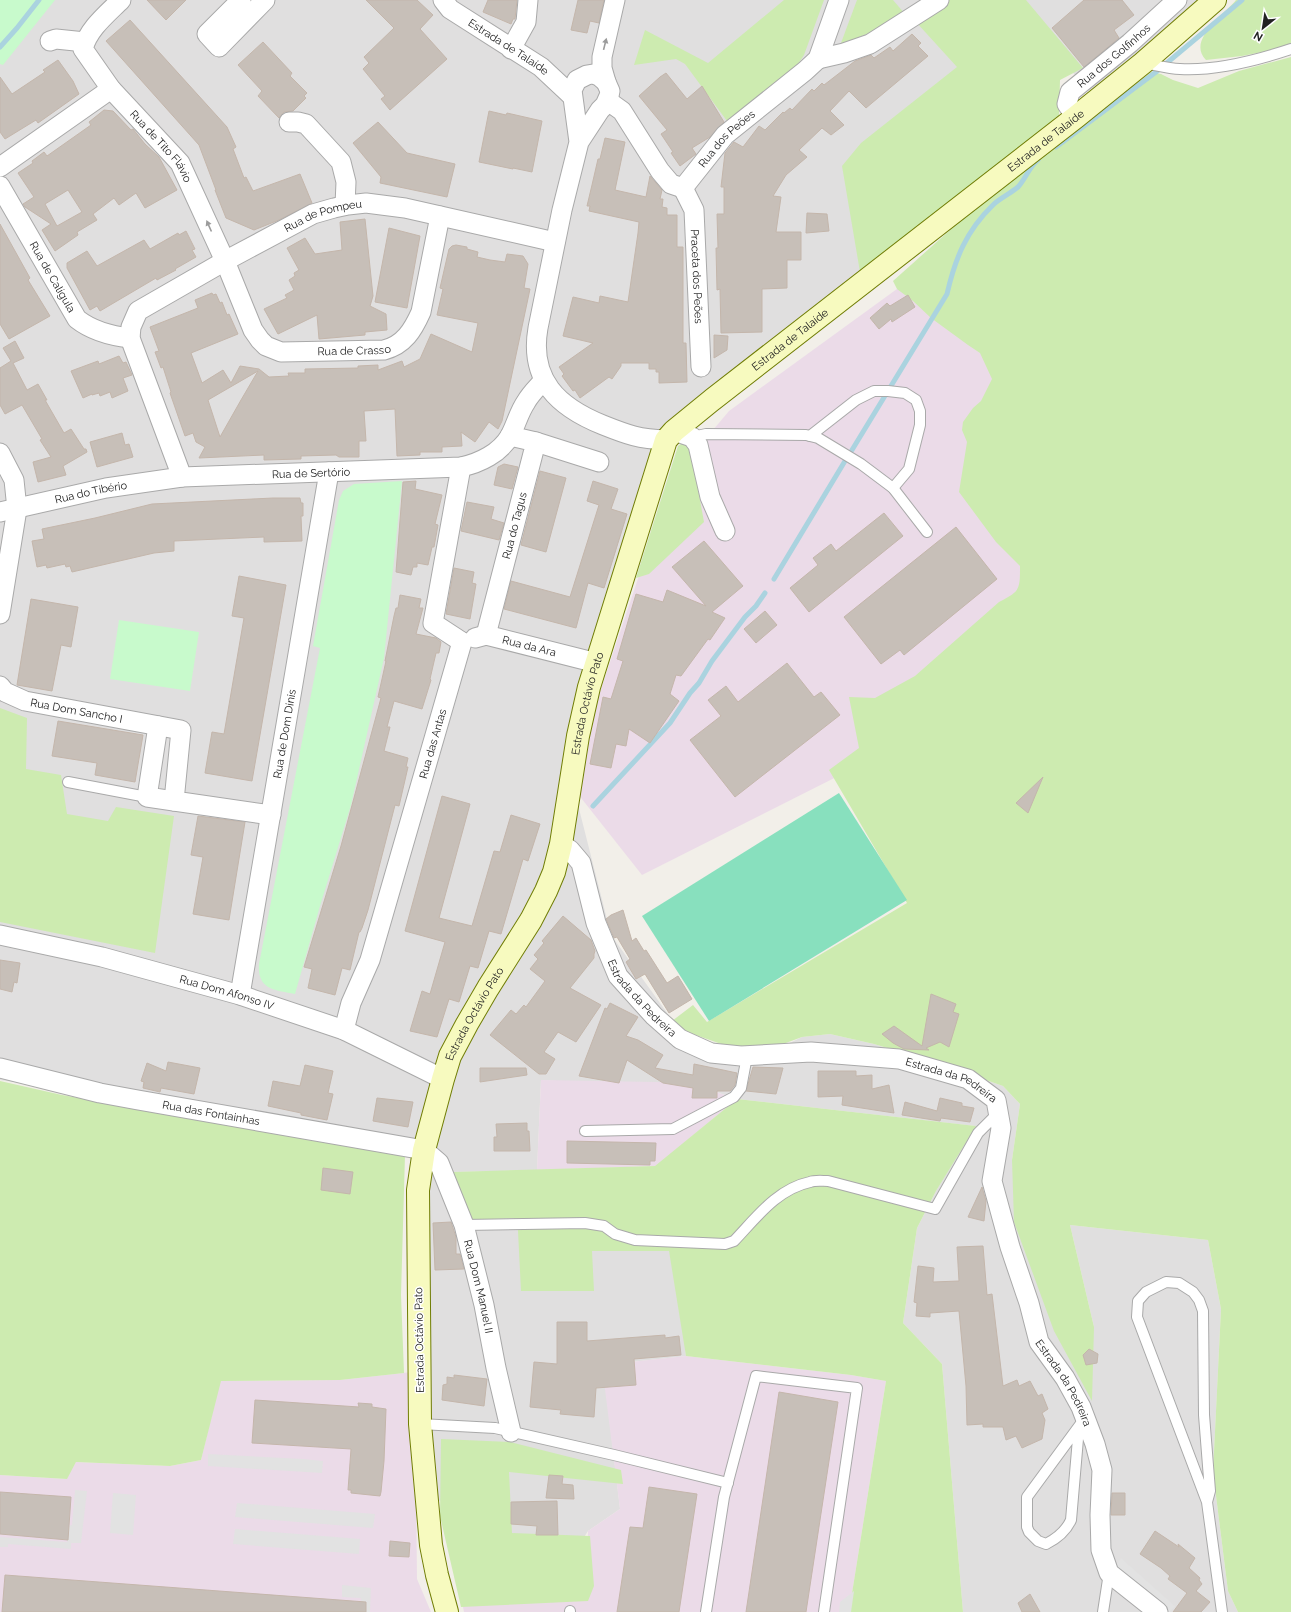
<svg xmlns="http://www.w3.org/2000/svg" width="1291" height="1612" viewBox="0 0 1291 1612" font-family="Raleway,sans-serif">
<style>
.residential{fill:#e0dfdf}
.industrial{fill:#ebdbe8}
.grass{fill:#cdebb0}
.park{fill:#c8facc}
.pitch{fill:#88e0be}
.parking{fill:#e2e2e2}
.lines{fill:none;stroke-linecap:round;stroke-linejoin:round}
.stream{stroke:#aad3df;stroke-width:5}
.building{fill:#c7bfb8;stroke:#c4b6ab;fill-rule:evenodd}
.lane-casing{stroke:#a9a9a9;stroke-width:12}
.street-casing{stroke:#a9a9a9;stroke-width:21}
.secondary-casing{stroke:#707d05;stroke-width:24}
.lane{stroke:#fff;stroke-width:10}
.street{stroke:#fff;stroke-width:19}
.secondary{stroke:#f7fabf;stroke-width:22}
.oneway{fill:#9c9c9c}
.labels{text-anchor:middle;stroke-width:3;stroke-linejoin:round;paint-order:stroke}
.street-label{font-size:11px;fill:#222;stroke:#fff}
</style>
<rect width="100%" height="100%" fill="#f2efe9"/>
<!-- residential -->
<g class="residential">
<polygon points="0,0 969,0 965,68 869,273 661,430 574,789 611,935 683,1035 765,1055 802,1037 830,1034 874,1044 937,1063 1003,1086 1020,1104 1012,1160 1094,1327 1070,1225 1208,1240 1221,1309 1213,1472 1228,1591 1238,1612 963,1612 942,1364 903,1323 917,1228 936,1191 975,1126 737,1099 713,1091 541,1080 537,1170 453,1172 485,1200 673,1218 686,1356 603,1365 620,1509 588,1531 581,1542 512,1546 416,1486 413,1146 310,1124 0,1080"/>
<polygon points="996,0 1198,0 1091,92 1044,42"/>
</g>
<!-- industrial -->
<g class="industrial">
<polygon points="919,273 1013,353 1038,588 872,759 642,875 574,789 592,716 671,480 729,411"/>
<polygon points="541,1080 713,1083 713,1091 737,1099 656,1166 537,1170"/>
<polygon points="686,1356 851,1375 886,1381 849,1612 464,1612 462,1602 587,1596 588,1531 620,1509 602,1365"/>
<polygon points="412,1372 416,1486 417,1579 431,1612 0,1612 0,1475 66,1479 76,1462 170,1466 201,1460 220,1381 340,1380"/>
</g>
<!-- grass -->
<g class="grass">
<polygon points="784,0 824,0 804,55 796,67 727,121 685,64 676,59 634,65 645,30 708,63"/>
<polygon points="857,0 893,0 905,14 887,25 846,43 841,43"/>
<polygon points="949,0 1026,0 1083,68 1060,80 1059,116 860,272 842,166 861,143 957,67 916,22"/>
<path d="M1236 0H1291V46L1242 56 1206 60C1186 40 1225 14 1236 0Z"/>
<path d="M1291 57V1612H1238L1228 1591 1213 1472 1221 1309 1208 1240 1070 1225 1094 1327 1092 1401 1054 1331 1014 1222 1012 1160 1020 1104 1003 1086 937 1063 874 1044 830 1034 802 1037 767 1050 727 1046 687 1032 672 1021 693 1005 707 1022 907 903 829 770 859 748 849 697 875 698 915 676 999 602C1020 591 1020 590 1020 566L996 542 959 492 967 442 962 430 963 422 973 408 981 401 992 379 980 353 968 345 931 318 913 301 897 289 893 281 968 214 1053 149 1151 72 1161 74 1173 80 1198 88 1239 71Z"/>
<polygon points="684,442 691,450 704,522 649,574 636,578 678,446"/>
<polygon points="0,708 27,718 26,769 61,775 67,814 108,821 116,807 174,816 155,953 0,922"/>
<polygon points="0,1081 62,1095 405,1155 401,1295 404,1373 340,1380 221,1381 201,1460 170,1466 76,1462 67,1479 0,1475"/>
<polygon points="737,1099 976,1126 936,1191 917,1228 903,1323 942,1364 963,1612 849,1612 886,1381 851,1375 686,1356 669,1251 592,1251 594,1291 521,1291 518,1231 514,1218 470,1220 453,1172 655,1166"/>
<polygon points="441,1439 510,1442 621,1470 623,1484 509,1472 512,1533 590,1536 594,1586 588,1601 461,1607 440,1516"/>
</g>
<!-- park -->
<g class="park">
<polygon points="0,0 55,0 3,65 0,64"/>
<path d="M402 481 384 658 351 805 320 906 295 994C275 990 257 990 259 964L320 648 313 646 339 500 343 491 354 484Z"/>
<polygon points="119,620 199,632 190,691 110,679"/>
</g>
<!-- pitch -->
<polygon class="pitch" points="839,793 907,900 709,1021 642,916"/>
<!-- parking -->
<g class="parking">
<polygon points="208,1454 303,1459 323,1461 322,1473 208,1466"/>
<polygon points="75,1490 87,1491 81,1543 71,1543 71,1549 8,1544 8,1547 0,1547 0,1537 67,1542 69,1526 72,1525"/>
<polygon points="113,1493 136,1495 133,1535 110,1533"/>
<polygon points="237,1503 375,1514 373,1528 235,1517"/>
<polygon points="235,1529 360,1539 359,1554 233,1544"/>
<polygon points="1121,1558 1175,1606 1170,1612 1161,1612 1114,1568"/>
<polygon points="342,1585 371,1588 370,1612 360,1612 361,1598 342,1597"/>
<polygon points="854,1591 851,1612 839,1612 840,1602"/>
</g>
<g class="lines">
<!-- stream -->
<g class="stream">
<polyline points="0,47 17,28 39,0"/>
<polyline points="1056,147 1156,72 1242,0"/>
<path d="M852 450 947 294C955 259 966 231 993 205 1000 198 1010 194 1018 187 1026 178 1029 167 1038 160"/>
<polyline points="774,579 845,461"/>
<polyline points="593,806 670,723 690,693 699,683 712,661 745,617 756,606 765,593"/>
</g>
</g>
<!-- building -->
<g class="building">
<polygon points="147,0 186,0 166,20"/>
<polygon points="366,0 417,0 433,15 420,29 447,59 390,110 381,99 385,96 363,69 369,63 364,57 394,28"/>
<polygon points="488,0 517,0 515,19 513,19 511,24 483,12"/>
<polygon points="578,0 604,0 599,23 590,21 587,33 571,30"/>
<polygon points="1084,0 1122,0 1134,15 1114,30 1119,38 1084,67 1052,28"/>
<polygon points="130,20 227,127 236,147 233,149 244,178 246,177 253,191 300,174 312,203 279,220 254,230 226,218 215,190 216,190 199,145 106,41"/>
<polygon points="912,34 921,43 918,46 928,56 866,108 849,91 830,111 844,125 831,135 822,128 799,150 807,157 786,175 773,196 781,197 776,232 801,232 801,260 787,260 787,288 762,289 762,332 721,333 720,289 717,290 716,248 718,248 717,214 724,214 724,187 721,187 725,153 734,142 743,147 759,126 765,130 783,112 784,113 790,108 792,110 812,89 814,91 822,83 824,85 855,61 871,55 874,58 890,47 893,51"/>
<polygon points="263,42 292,73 290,76 307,93 304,96 306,98 293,111 284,112 279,118 258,96 262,91 238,65"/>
<polygon points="58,60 73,81 79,94 38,123 36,120 5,139 0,132 0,77 12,94 45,72 43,70"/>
<polygon points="666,73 687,99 702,86 724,122 710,137 692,148 696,154 680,166 671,153 673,152 661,134 667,130 639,96 660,77"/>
<path d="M104 110 113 111 131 130 133 129 145 144 159 157 177 190 145 208 136 193 119 205 114 198 93 214 97 220 77 232 78 235 55 251 42 230 51 224 25 207 23 204 34 197 18 173 33 163 32 161 44 152 47 156 91 125 89 122ZM68 190 82 212 57 226 45 204Z"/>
<polygon points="489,111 506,115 507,113 542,121 532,172 513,168 513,169 479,162"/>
<polygon points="378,122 407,153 455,164 447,197 380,183 381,177 353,143"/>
<polygon points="605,138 625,142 615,190 646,197 650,176 662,190 660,199 663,199 662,207 667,208 667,215 677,215 677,247 683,247 683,343 686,343 687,382 659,383 659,372 656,372 656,369 649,369 649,363 621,363 621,366 612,379 609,377 580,398 575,390 573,391 562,376 564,374 559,367 593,343 563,336 573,297 599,303 600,296 628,302 638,233 639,222 589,211 590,206 587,206 592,185 598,159 600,159"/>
<polygon points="807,213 827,214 829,231 806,233"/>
<polygon points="365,219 373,296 370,306 386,314 387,330 365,332 365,335 319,339 317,315 278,334 264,309 287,298 285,295 294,290 289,280 295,276 294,273 299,270 287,248 305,238 315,254 342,250 340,222"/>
<polygon points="0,224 30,278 28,280 50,316 9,339 0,324"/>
<polygon points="389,228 420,236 407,308 375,302"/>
<polygon points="186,231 195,249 192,250 196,257 175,269 176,270 157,280 156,278 100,311 97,306 90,310 67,268 67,263 87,251 97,266 144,240 150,249 178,233 179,235"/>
<path d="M456 245 467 247V249L478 252 477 257 490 260 505 262 507 254 523 256 528 264 524 288 530 289 502 421 498 429 489 422 475 442 461 432 462 446 442 447V452H420V455L397 456 395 409 364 411 366 441H359V457H339L336 455 301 456V459L264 460V455L199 458 205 447 196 442 193 433 185 436 170 393 171 392 163 367 161 368 155 352 159 351 150 327 198 308 195 300 212 293 213 295 216 294 220 303 222 302 227 315 229 314 238 334 191 353 202 383 223 370 231 383 240 366 259 369 269 377 289 376 288 373H305V369L358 368V366L378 365V370L402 361 404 367 420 359 431 334 472 352 478 323 437 315 443 289 440 288 449 249 452 246ZM258 371 241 400 220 437 208 400Z"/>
<polygon points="908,295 915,307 892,322 891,319 879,329 870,318 887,303 890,306"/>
<polygon points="714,335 728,336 727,350 714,358"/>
<polygon points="15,341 24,358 13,363 27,390 38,384 47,400 45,400 64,433 71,429 84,449 86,449 87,452 63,466 66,475 38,482 33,462 51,457 40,440 42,439 22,405 5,414 0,405 0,368 11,361 3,348"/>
<polygon points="119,356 123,363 126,362 132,375 123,378 128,391 112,398 110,392 100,396 99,393 92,395 92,394 83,398 71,371 98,361 99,364"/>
<polygon points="122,433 125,445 129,444 133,457 97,467 90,442"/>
<polygon points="504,464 518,467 512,489 494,485 498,467"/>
<polygon points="540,471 566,478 546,552 521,545"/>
<polygon points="416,481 415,489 442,495 435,524 438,525 434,547 432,547 428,565 417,563 417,567 413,567 411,575 396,572 403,482"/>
<polygon points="593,481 618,489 611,509 627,514 604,588 588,583 576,628 504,609 511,581 570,597 599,505 587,501"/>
<polygon points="273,498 300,498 301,503 303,503 303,516 301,516 302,541 264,542 264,537 174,541 174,551 154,553 72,572 70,566 66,567 65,564 47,568 46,565 37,567 32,541 44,539 42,529 95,518 152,504"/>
<polygon points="467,502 494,507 491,519 504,523 499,540 461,531"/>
<polygon points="884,513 903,536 809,612 790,588 818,565 813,558 831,544 836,551"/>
<polygon points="956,527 997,579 904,655 900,650 881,664 844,617"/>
<polygon points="704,541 743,586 712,612 725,618 710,640 708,639 681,676 676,675 670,694 679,701 650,743 629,729 626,746 616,744 611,768 590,764 603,697 611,699 623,661 617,659 636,594 663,602 667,590 706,606 672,567"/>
<polygon points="454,568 474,572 472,583 476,584 470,619 446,614"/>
<polygon points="239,576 286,585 252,781 205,773 212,732 224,734 244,618 232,616"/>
<polygon points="400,595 421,599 419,608 423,608 416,634 436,638 441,642 439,653 436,653 430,679 431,680 422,709 394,701 387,727 390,727 384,751 408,758 406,767 408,767 399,806 395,805 368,910 362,928 360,932 359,932 350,970 342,968 335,995 308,988 312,969 304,967 341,846 381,698 378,697 386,661 385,661 394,616 396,608 398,608"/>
<polygon points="31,599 78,607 71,647 61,645 52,691 17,685"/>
<polygon points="765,611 777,625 756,643 744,629"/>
<polygon points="787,663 814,697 821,692 840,715 735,797 690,740 721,716 708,700 726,686 738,702"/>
<polygon points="58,721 143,735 135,782 95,775 97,763 52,756"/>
<polygon points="1043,777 1028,813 1016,803"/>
<polygon points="442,796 470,804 439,918 472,926 494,851 500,852 511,815 540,824 528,861 523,859 501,934 489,931 478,968 470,966 459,1002 449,999 437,1037 410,1031 422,991 430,994 445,942 405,931"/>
<polygon points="198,816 245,822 229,920 193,914 203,857 191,855"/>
<polygon points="623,910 632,941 636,938 644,951 646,950 667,983 678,976 692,999 669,1013 645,974 636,979 626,962 630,959 617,937 614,938 606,919 611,915"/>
<polygon points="563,916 591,940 595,951 594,954 594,958 570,988 601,1005 576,1042 558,1032 544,1052 555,1059 546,1074 539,1074 490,1035 511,1010 516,1014 524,1005 526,1007 545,981 530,969 538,959 534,955 544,943 542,941"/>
<polygon points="0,960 20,963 17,983 14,982 12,992 0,989"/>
<polygon points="931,994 956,1004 953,1012 959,1014 949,1047 940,1042 926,1048 929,1050 904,1049 893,1043 882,1034 894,1026 922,1046"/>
<polygon points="610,1003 638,1017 626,1036 638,1040 663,1055 655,1068 693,1075 694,1064 723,1070 737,1073 735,1085 730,1091 717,1091 717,1098 692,1098 693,1088 663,1083 627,1060 619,1083 579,1076 605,1008 607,1009"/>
<polygon points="168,1062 200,1068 194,1094 161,1088 160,1092 143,1088 144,1082 141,1081 147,1063 166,1071"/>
<polygon points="305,1065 333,1071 328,1093 333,1094 327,1120 301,1115 301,1113 268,1106 273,1081 300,1086"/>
<polygon points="753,1067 783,1068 776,1094 746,1091"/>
<polygon points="480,1068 526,1068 527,1075 480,1082"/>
<polygon points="818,1071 856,1071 856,1076 872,1075 872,1089 889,1085 894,1113 842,1105 843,1096 818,1097"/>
<polygon points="377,1098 413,1102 408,1127 373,1121"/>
<polygon points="940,1098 962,1103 962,1106 974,1108 970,1122 941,1118 940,1121 902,1115 905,1102 937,1111"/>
<polygon points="527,1123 527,1131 529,1131 530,1151 494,1151 494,1137 497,1137 496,1124"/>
<polygon points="567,1141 656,1143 655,1161 650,1161 650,1165 567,1163"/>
<polygon points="323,1168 353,1172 350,1194 321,1190"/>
<polygon points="982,1187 986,1201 984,1221 968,1217"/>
<polygon points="451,1222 456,1237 456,1254 460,1254 464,1269 435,1270 433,1223"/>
<polygon points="983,1246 987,1295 992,1294 1003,1386 1017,1380 1019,1386 1030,1381 1038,1396 1042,1394 1048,1409 1042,1413 1045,1420 1042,1439 1022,1448 1016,1436 1006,1440 1003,1427 983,1427 983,1424 967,1425 966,1386 959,1311 930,1313 930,1317 916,1316 917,1303 914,1302 918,1266 934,1268 933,1282 959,1281 957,1247"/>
<polygon points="557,1322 587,1322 587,1341 665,1335 665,1338 679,1336 681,1355 634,1359 636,1385 596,1388 594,1417 560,1414 561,1410 530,1407 534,1362 557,1364"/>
<polygon points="1089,1349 1098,1354 1097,1363 1086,1365 1083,1355"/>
<polygon points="454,1375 487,1379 484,1406 442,1400 443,1385 447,1384 447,1377 454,1378"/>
<polygon points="779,1392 838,1402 806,1612 746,1612"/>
<polygon points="255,1400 359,1407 358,1403 372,1404 372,1407 386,1409 384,1461 381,1492 380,1496 351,1493 351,1490 348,1490 351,1449 252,1443"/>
<polygon points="549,1475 563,1476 562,1484 573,1485 574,1499 546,1498"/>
<polygon points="649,1487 697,1494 679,1612 617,1612 630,1527 643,1528"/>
<polygon points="0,1492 71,1497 68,1540 0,1534"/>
<polygon points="1112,1493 1125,1493 1125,1515 1111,1515"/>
<polygon points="557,1501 558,1535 536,1535 537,1526 511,1524 511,1502"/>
<polygon points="1155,1531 1179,1547 1178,1544 1195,1558 1189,1568 1200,1578 1199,1580 1202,1584 1196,1591 1210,1602 1201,1612 1173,1612 1187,1593 1168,1579 1170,1576 1161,1568 1140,1554"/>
<polygon points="390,1541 410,1543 409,1557 389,1556"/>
<polygon points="5,1575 366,1602 366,1612 2,1612"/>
<polygon points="1030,1594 1040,1612 1022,1612 1018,1603"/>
</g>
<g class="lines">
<defs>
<g id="lane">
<path d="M1144 63C1156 65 1168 69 1180 69 1215 71 1258 60 1291 49"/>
<polyline points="810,436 856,400 874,391 888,391 905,393 916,400 920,411 920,425 909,469 893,488"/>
<polyline points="692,437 706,434 806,435 818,438 861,464 893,488 927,532"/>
<polyline points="68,782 147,797"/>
<polyline points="585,1131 673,1129 734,1097 741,1088 747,1056"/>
<path d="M464 1225 585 1223 604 1226 615 1234 635 1240 725 1244 734 1241C756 1218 777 1189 810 1182 815 1180 822 1181 828 1181L935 1209 978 1133 998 1113"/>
<polyline points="420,1424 495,1428 614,1455 728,1483"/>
<path d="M1079 1427 1071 1520C1066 1531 1058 1538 1046 1544L1038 1541 1029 1532 1027 1527V1497L1085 1418"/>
<polyline points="1207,1502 1210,1491 1204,1415 1203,1311 1199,1300 1193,1292 1179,1283 1166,1282 1146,1292 1138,1301 1137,1317 1207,1502 1222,1612"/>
<polyline points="570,1612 570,1611"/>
<polyline points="706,1612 724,1497 756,1376 857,1388 824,1612"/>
<polyline points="1103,1612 1109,1573"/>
</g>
<g id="street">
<path id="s1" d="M121 0C107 14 88 29 83 49L111 89 180 163 225 261 253 330 260 340 266 346 281 352 384 350C404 345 413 330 421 312L440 216"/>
<polyline points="241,0 207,34 219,47 265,0"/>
<path id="s2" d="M443 0 450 9 541 67 572 96"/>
<polyline points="50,41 56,39 85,42"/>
<polyline points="511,49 526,22 528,0"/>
<polyline points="818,59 844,53 870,44 939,0"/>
<polyline points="606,82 602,68 602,57 615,0"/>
<path id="s3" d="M608 101 622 111 660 171 671 184 683 188 725 135 805 71 818 59 839 0"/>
<path id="s4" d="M1076 117 1067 104 1070 92 1130 43 1177 0"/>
<polyline points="289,122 298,122 306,124 341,162 346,182 345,205"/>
<path d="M579 142 572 90 577 80 587 75 593 74 599 76 606 82 610 91 609 96 605 105 600 110 579 142 562 210 538 328C529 380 558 407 603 425 628 435 639 439 666 440"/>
<polyline points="0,167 111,89"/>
<path id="s5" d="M0 186 77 319C91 330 112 336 130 338"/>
<path id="s6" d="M683 188 694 210 701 367"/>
<path id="s7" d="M544 380C538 387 531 393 526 402 519 412 516 425 510 436 500 453 480 463 461 467L182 477 130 338 131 327 138 311 225 261 313 214 334 208 348 205 366 203 405 208 555 242"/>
<polyline points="674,431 692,437 698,445 710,497 725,531"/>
<polyline points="536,442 599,462"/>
<polyline points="0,453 14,480 17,509 0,614"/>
<polyline points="461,467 433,623 462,642"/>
<path id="s8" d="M0 512 106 488 182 477"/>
<path id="s9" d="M486 635 536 442 510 436"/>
<path id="s10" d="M475 638 486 635 597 663"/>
<path id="s11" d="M0 686 5 692 25 701 181 730 174 801 271 815"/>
<polyline points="158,726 147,797 174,801"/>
<path id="s12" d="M561 844 570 850 581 863 596 923 618 976 654 1016 680 1039 711 1053 741 1056 811 1052 899 1059 968 1079 996 1100 1001 1128 992 1181 1010 1247 1029 1303 1039 1342 1065 1378 1081 1407 1095 1444 1102 1470 1100 1515 1101 1550 1109 1573 1158 1612"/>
<path id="s13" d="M0 935 102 957 240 995 344 1030 443 1079"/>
<path id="s14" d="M240 995 329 472"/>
<path id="s15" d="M344 1030 351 1003 370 960 462 642"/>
<path id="s16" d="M0 1068 100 1093 138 1100 424 1150 439 1163 464 1225 484 1305 496 1368 511 1432"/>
</g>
<g id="secondary">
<path id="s17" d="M447 1612 437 1575 431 1545 420 1424 418 1190 424 1150 443 1079 450 1056 467 1024 488 988 531 920 546 891 554 872 561 844 578 736 589 687 666 440 674 431 712 400 1076 117 1143 63 1215 0"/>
</g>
</defs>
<!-- lane casing -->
<use href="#lane" class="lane-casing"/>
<!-- street casing -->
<use href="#street" class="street-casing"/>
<!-- secondary casing -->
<use href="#secondary" class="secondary-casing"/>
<!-- lane -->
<use href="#lane" class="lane"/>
<!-- street -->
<use href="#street" class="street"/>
<!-- secondary -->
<use href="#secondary" class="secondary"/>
</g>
<!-- one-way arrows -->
<defs><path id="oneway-solid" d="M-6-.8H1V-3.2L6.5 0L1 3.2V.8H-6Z"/></defs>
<g class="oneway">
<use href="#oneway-solid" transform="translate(605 44) rotate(-76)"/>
<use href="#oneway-solid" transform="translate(209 226) rotate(-114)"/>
</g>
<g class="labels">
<!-- street labels -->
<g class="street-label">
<text dy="4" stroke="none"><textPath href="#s2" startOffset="81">Estrada de Talaíde</textPath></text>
<text dy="4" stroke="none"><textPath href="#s4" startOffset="85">Rua dos Golfinhos</textPath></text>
<text dy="4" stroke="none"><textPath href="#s3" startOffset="184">Rua dos Peões</textPath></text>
<text dy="4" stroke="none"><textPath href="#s17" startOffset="1705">Estrada de Talaíde</textPath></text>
<text dy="4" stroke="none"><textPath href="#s1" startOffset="188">Rua de Tito Flávio</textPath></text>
<text dy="4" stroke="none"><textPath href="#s7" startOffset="791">Rua de Pompeu</textPath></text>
<text dy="4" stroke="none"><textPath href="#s6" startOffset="91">Praceta dos Peões</textPath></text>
<text dy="4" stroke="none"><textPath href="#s5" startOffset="105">Rua de Calígula</textPath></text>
<text dy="4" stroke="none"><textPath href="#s17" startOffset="1381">Estrada de Talaíde</textPath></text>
<text dy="4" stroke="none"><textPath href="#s1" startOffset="505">Rua de Crasso</textPath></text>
<text transform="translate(311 473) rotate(-2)" y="4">Rua de Sertório</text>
<text dy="4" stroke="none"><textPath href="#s8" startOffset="93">Rua do Tibério</textPath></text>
<text dy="4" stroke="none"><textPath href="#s9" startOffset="113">Rua do Tagus</textPath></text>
<text dy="4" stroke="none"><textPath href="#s10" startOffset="56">Rua da Ara</textPath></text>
<text dy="4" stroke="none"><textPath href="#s17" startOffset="946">Estrada Octávio Pato</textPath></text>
<text dy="4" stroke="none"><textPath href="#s11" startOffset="82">Rua Dom Sancho I</textPath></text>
<text dy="4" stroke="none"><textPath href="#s14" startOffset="265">Rua de Dom Dinis</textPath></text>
<text dy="4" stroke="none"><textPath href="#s15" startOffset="300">Rua das Antas</textPath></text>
<text dy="4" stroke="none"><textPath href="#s13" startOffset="234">Rua Dom Afonso IV</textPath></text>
<text dy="4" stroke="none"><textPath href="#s12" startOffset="179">Estrada da Pedreira</textPath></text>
<text dy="4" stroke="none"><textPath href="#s17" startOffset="611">Estrada Octávio Pato</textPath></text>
<text dy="4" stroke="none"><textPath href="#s12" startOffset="515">Estrada da Pedreira</textPath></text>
<text dy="4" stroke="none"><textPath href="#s16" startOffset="216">Rua das Fontainhas</textPath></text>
<text dy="4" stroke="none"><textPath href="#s16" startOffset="582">Rua Dom Manuel II</textPath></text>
<text transform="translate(419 1340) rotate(-91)" y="4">Estrada Octávio Pato</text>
<text dy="4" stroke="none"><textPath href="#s12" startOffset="863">Estrada da Pedreira</textPath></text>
</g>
</g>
<!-- north arrow -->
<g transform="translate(1263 28) rotate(210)" stroke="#ffffff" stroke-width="3" paint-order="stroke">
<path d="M0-3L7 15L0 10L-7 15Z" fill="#222222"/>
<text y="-6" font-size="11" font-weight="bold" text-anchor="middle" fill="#222222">N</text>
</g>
</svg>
